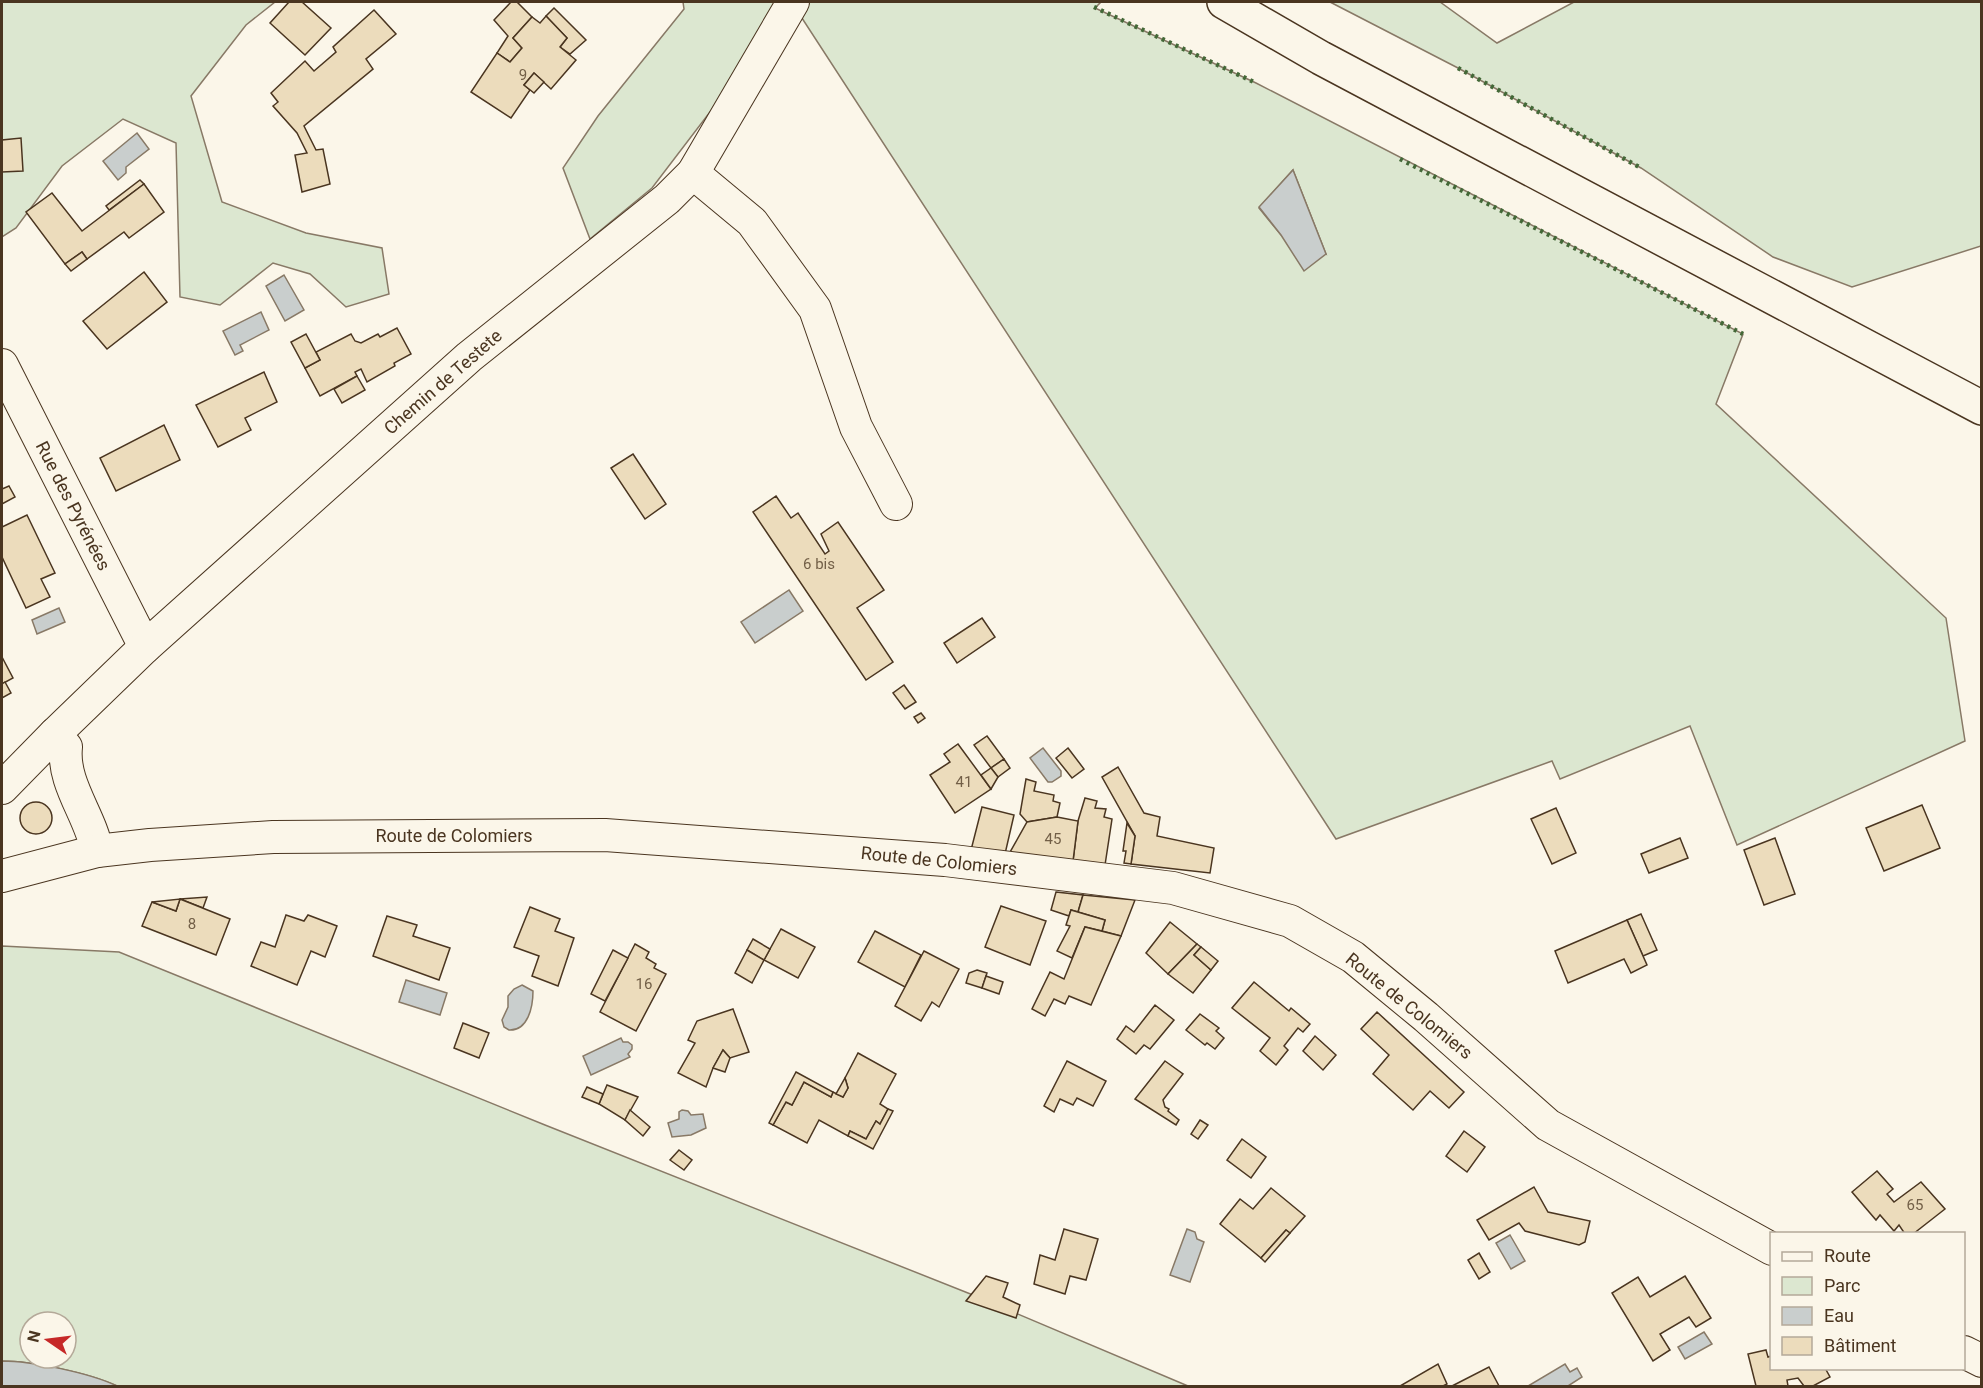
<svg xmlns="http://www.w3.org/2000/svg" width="1983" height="1388" viewBox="0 0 1983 1388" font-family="Roboto,sans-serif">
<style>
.green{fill:#dce7d0;stroke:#887966;stroke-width:1.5;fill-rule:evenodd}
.water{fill:#c9cecd;stroke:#887966;stroke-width:1.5}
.building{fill:#ecdcbc;stroke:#4a3520;stroke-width:1.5}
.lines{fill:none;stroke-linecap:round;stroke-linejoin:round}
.minor-casing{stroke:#4a3520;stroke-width:34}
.major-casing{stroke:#4a3520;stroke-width:36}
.minor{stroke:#fbf6e9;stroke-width:32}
.major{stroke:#fbf6e9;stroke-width:33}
.hedge{stroke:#436837;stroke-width:4.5;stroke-dasharray:3 4.5;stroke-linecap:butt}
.labels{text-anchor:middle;stroke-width:4.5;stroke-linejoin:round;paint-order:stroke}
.number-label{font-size:15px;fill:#725f47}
.street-label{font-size:18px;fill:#4a3520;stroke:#fbf6e9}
</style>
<rect width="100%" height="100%" fill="#fbf6e9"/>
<!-- green -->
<g class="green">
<polygon points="2,2 275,2 246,25 191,96 222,202 306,233 382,248 389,294 346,307 310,274 273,263 220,305 180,297 176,143 123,119 62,166 16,228 2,237"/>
<polygon points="683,2 794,2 652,188 590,239 563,168 598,116 684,9"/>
<path d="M806 2H1101L1095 8 1256 83 1743 334 1716 404 1946 618 1965 741 1737 845 1690 726 1560 779 1552 761 1336 839 798 12ZM1293 170 1326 254 1281 235 1259 208Z"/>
<polygon points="1330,2 1440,2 1497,43 1574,2 1981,2 1981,246 1852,287 1773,257 1641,168 1458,68"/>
<path d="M2 946 119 952 545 1125 973 1295 1188 1386H117C90 1373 32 1361 2 1361ZM30 1322H66V1358H30Z"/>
</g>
<!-- water -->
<g class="water">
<polygon points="137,133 149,149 126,167 126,173 118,180 103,161"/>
<polygon points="1293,170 1326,254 1304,271 1281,235 1259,207"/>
<polygon points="284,275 304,310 285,321 266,286"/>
<polygon points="261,312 269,330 240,345 243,351 235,355 223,331"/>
<polygon points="789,590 803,611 755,643 741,622"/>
<polygon points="59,608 65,622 37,634 32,620"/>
<polygon points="1043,748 1061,771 1061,776 1052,782 1048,782 1030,758"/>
<polygon points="406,980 447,993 440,1015 399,1002"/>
<path d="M522 985 533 991C533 1007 528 1031 509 1030L504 1027 502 1020 508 1007V996L514 989Z"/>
<polygon points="621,1038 623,1042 628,1042 632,1045 632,1049 628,1054 630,1057 591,1075 583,1056"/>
<polygon points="682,1110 688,1111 691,1115 703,1114 706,1128 691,1135 672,1137 668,1123 679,1119 679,1112"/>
<polygon points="1187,1229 1195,1232 1197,1239 1204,1242 1190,1282 1170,1275"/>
<polygon points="1510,1235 1525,1261 1511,1269 1496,1243"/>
<polygon points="1704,1332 1712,1344 1685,1359 1678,1347"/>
<path d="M2 1361C32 1361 90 1373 117 1386H2Z"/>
<polygon points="1565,1364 1570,1372 1577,1368 1582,1377 1568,1386 1528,1386"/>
</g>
<!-- building -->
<g class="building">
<polygon points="289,2 302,2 331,28 305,55 270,23"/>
<polygon points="511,2 517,2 532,17 513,38 522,48 510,62 497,53 508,36 494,20"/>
<polygon points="554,8 586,40 570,54 560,47 567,38 546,16"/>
<polygon points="374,10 396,34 366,59 373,69 304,126 316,150 323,149 330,184 302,192 295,155 307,153 297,133 273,106 278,102 271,93 305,61 314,71 336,52 333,47"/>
<polygon points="546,16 567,38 560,47 576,60 551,89 534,73 524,85 530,90 511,118 471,92 497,53 510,62 522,48 513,38 532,17 540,23"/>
<polygon points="534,73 544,82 534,93 524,85"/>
<polygon points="21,138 23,171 2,172 2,140"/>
<polygon points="140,180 144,184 109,210 106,206"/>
<polygon points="144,184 164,212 129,238 124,232 87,259 82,252 65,264 26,212 52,193 82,231"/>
<polygon points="82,252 87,259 71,271 65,264"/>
<polygon points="144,272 167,302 107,349 83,321"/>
<polygon points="397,328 411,354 394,363 395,366 367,382 361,369 355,372 357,376 320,396 305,368 320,360 316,352 351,334 355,341 361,343 378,334 380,337"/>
<polygon points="306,334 320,360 305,368 291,342"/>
<polygon points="264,372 277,402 245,418 251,430 218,447 196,405"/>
<polygon points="357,376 365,390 342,403 334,389"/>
<polygon points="164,425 180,460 116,491 100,458"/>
<polygon points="633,454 666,504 645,519 611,468"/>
<polygon points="9,486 15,497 2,504 2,489"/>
<polygon points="776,496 791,518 798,513 825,554 829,551 821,534 838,522 884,590 857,608 893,662 866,680 753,512"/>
<polygon points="27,515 55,573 41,579 50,597 26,608 2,557 2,527"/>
<polygon points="982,618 995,637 957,663 944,643"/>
<polygon points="2,657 13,678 2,684"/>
<polygon points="5,682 11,693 2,698 2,684"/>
<polygon points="904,685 916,702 905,709 893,693"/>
<polygon points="921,713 925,718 918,723 914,717"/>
<polygon points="987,736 1004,759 991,768 974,745"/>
<polygon points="958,744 991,789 955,813 930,775 950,762 944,754"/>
<polygon points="1068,748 1084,769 1072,778 1056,758"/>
<polygon points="1004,759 1010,768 998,777 991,768"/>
<polygon points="1118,767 1144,813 1160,817 1157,836 1214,848 1210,873 1131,864 1135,836 1102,777"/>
<polygon points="991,768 998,777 991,789 981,775"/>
<polygon points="1026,779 1036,782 1034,791 1054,795 1053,801 1060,803 1057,817 1027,822 1020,814"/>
<polygon points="1085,798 1097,801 1095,808 1106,809 1104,817 1112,819 1105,865 1073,861 1078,821"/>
<circle cx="36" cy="818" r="16"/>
<polygon points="1922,805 1940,848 1884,871 1866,828"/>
<polygon points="982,807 1014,815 1005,854 971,850"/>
<polygon points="1556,808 1576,853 1552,864 1531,819"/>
<polygon points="1057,817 1078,821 1073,861 1009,854 1027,822"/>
<polygon points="1127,823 1135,836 1131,864 1124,863 1126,851 1123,851"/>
<polygon points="1680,838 1688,858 1649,873 1641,854"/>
<polygon points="1775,838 1795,894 1764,905 1744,850"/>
<polygon points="1056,892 1083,895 1078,912 1071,910 1069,916 1051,910"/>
<polygon points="1083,895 1135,900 1121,936 1102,931 1105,920 1078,912"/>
<polygon points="207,897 203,908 180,899"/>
<polygon points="180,899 230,919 216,955 142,926 152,902 176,911"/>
<polygon points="180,899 176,911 152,902"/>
<polygon points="1001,906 1046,921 1030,965 985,947"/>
<polygon points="530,907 560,919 555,931 574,938 558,986 532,976 539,956 514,947"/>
<polygon points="1071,910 1105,920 1102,931 1085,927 1072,958 1057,951 1070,926 1066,925"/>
<polygon points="1641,914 1657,950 1643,956 1627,920"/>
<polygon points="286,915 304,921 308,915 337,926 325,957 311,951 297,985 251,966 261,942 275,947"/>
<polygon points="387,916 417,925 413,936 450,948 439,980 373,956"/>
<polygon points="1627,920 1647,965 1631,973 1624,959 1568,983 1555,951"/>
<polygon points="1170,922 1197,944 1168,974 1146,953"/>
<polygon points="1085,927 1121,936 1091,1005 1069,996 1065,1004 1054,999 1045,1016 1032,1009 1050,972 1064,979"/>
<polygon points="781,929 815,947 798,978 764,960"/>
<polygon points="875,931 921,955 905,987 858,962"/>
<polygon points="753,939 770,949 764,960 747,950"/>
<polygon points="635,944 649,952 646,958 656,964 654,968 666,974 636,1031 600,1012"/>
<polygon points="1197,944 1201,947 1194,955 1211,970 1193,993 1168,974"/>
<polygon points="1201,947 1218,961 1211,970 1194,955"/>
<polygon points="613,950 628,958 605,1001 591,994"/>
<polygon points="747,950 764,960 752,983 735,973"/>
<polygon points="924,951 959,969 939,1007 932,1002 921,1021 895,1006"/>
<polygon points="977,970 987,973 982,988 966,983 969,973"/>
<polygon points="986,976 1003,982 999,994 982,988"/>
<polygon points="1254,982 1289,1011 1291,1008 1310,1024 1303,1032 1298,1028 1284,1046 1288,1050 1276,1065 1260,1051 1270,1038 1232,1008"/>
<polygon points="1155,1005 1174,1020 1150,1049 1144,1045 1136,1054 1117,1039 1126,1026 1134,1032"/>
<polygon points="733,1009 749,1052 730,1058 723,1050 713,1068 706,1087 678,1073 695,1043 688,1040 697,1021"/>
<polygon points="1377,1012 1464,1092 1449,1108 1430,1091 1413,1110 1373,1074 1389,1055 1361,1029"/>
<polygon points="1200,1014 1219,1028 1216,1031 1224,1038 1215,1049 1207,1043 1205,1045 1186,1030"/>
<polygon points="463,1023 489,1033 479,1058 454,1048"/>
<polygon points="1315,1036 1336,1055 1323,1070 1303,1051"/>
<polygon points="723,1050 730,1058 725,1072 713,1068"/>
<polygon points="858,1053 896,1074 880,1104 888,1109 880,1124 876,1121 866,1139 850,1131 848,1136 819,1120 807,1143 773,1125 786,1102 792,1105 804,1082 831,1097 833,1092 843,1097 848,1088 845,1078"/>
<polygon points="1067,1061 1106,1081 1093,1106 1077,1098 1073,1105 1060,1099 1054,1112 1044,1106"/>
<polygon points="1165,1061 1183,1074 1163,1100 1165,1107 1169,1109 1168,1111 1179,1120 1176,1125 1135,1099"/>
<polygon points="796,1072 833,1092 831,1097 804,1082 792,1105 786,1102 773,1125 769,1123"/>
<polygon points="845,1078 848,1088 843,1097 836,1094"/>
<polygon points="607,1085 638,1097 625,1120 599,1104"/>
<polygon points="587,1087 603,1094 599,1104 582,1097"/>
<polygon points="888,1109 893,1111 873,1149 848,1136 850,1131 866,1139 876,1121 880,1124"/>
<polygon points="630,1110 650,1127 643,1136 625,1120"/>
<polygon points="1200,1120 1208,1125 1198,1139 1191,1134"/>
<polygon points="1464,1131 1485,1147 1467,1172 1446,1156"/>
<polygon points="1242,1139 1266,1157 1251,1178 1227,1160"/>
<polygon points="679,1150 692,1160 684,1170 670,1160"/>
<polygon points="1877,1171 1893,1189 1887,1194 1894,1202 1921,1182 1945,1209 1913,1234 1905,1234 1899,1225 1894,1231 1880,1215 1876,1220 1852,1192"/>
<polygon points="1534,1187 1548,1212 1590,1221 1585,1242 1579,1245 1525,1231 1519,1223 1489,1240 1477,1220"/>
<polygon points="1271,1188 1305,1216 1290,1233 1286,1230 1261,1258 1220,1224 1240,1199 1253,1209"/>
<polygon points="1064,1229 1098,1239 1086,1280 1070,1276 1065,1294 1034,1284 1040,1255 1055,1260"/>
<polygon points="1286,1230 1290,1233 1265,1262 1261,1258"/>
<polygon points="1479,1253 1490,1272 1479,1279 1468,1260"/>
<polygon points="986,1276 1008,1283 1003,1297 1020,1305 1016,1318 966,1301"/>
<polygon points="1685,1276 1711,1318 1696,1327 1689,1317 1660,1334 1670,1350 1653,1361 1612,1293 1638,1277 1650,1297"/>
<polygon points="1766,1350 1768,1357 1772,1356 1772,1368 1825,1368 1830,1377 1813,1386 1804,1386 1798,1378 1787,1380 1788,1386 1756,1386 1748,1354"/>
<polygon points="1438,1364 1447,1384 1443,1386 1400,1386"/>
<polygon points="1489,1367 1499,1386 1452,1386"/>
</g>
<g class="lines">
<defs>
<g id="minor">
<polyline points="693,173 752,222 815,309 856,427 896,504"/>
<polyline points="2,365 145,647"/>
<polyline points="55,734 145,647 469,357 667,199 693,173 793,2"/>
<path d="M2 788 55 734 66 747C62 784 91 816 97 851"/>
<polyline points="2,876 97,851 150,845 273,837 605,835 945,860 1173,888 1290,921 1353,957 1426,1017 1548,1125 1772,1249"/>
<polyline points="1964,1352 1982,1361"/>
</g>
<polyline id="major" points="1224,2 1321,58 1982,408"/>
</defs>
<!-- minor casing -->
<use href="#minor" class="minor-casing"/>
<!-- major casing -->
<use href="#major" class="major-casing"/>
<!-- minor -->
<use href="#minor" class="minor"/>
<!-- major -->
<use href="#major" class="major"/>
<!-- hedge -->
<g class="hedge">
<polyline points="1094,7 1256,83"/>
<polyline points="1458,68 1641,168"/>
<polyline points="1400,159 1743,334"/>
</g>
</g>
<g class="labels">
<!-- number labels -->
<g class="number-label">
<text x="523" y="80">9</text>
<text x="819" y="569">6 bis</text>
<text x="964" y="787">41</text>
<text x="1053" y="844">45</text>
<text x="192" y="929">8</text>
<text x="644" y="989">16</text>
<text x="1915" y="1210">65</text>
</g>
<!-- street labels -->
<g class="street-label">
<text transform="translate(443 382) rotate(-41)" y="6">Chemin de Testete</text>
<text transform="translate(73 506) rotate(63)" y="6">Rue des Pyrénées</text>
<text x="454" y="842">Route de Colomiers</text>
<text transform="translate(939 861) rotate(6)" y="6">Route de Colomiers</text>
<text transform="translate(1409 1006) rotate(39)" y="6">Route de Colomiers</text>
</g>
</g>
<!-- border -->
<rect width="1983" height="1388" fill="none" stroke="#4a3520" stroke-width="6"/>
<!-- legend -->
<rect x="1770" y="1232" width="195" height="138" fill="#fbf6e9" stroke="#b4a999" stroke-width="1.5"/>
<rect x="1782" y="1252" width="30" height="9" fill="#fbf6e9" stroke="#b4a999" stroke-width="1.5"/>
<text x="1824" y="1262" font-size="18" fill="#4a3520">Route</text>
<rect x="1782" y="1277" width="30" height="18" fill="#dce7d0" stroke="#b4a999" stroke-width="1.5"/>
<text x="1824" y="1292" font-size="18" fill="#4a3520">Parc</text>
<rect x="1782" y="1307" width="30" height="18" fill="#c9cecd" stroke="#b4a999" stroke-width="1.5"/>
<text x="1824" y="1322" font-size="18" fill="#4a3520">Eau</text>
<rect x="1782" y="1337" width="30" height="18" fill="#ecdcbc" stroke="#b4a999" stroke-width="1.5"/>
<text x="1824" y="1352" font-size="18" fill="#4a3520">Bâtiment</text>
<!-- north arrow -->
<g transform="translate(48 1340) rotate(284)"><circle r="28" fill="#fbf6e9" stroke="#b4a999" stroke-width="1.5"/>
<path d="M0-4.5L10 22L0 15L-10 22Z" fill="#c62828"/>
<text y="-9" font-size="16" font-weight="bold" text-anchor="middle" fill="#4a3520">N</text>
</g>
</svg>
